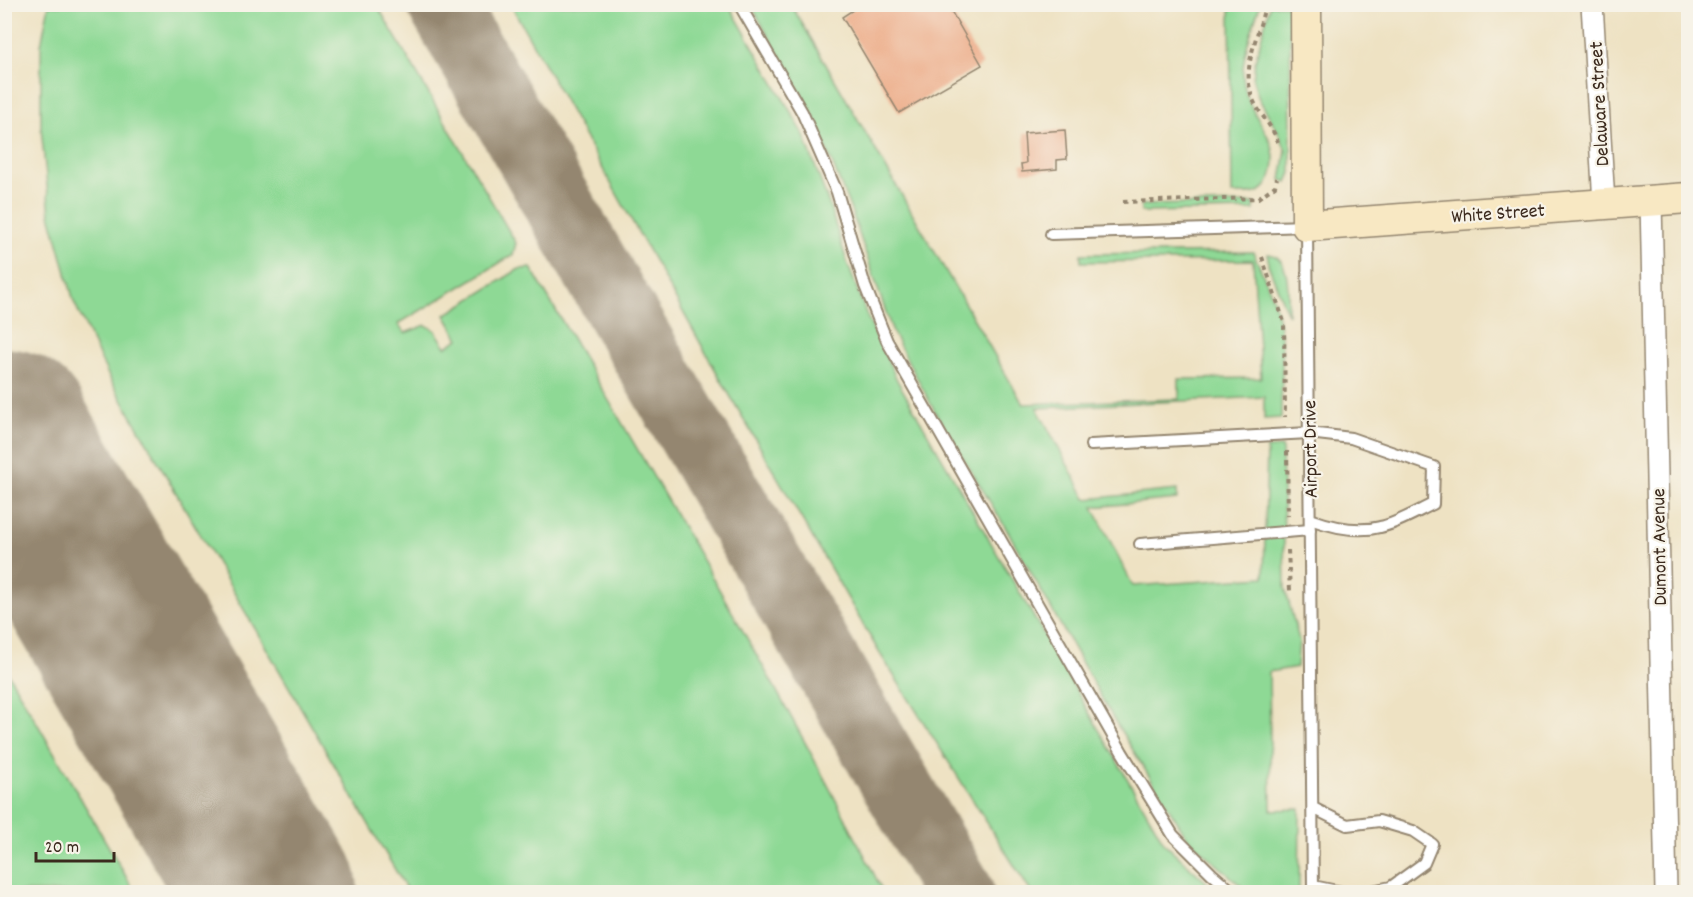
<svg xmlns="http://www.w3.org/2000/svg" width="1693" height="897" viewBox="0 0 1693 897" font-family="Dekko,sans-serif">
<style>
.green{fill:#8ed995;stroke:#64825a;stroke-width:1.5}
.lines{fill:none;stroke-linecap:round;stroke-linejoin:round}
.taxiway{stroke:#948670;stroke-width:70}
.runway{stroke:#948670;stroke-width:176}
.building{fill:#edaf8c}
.lane-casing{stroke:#948670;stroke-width:14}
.street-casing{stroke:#948670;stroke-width:24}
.secondary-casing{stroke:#948670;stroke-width:33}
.path{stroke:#948670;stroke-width:4;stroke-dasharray:4.5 4.5;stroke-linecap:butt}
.lane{stroke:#fff;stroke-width:10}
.street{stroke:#fff;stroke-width:21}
.secondary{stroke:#f8e8c3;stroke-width:30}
.labels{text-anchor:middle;stroke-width:4.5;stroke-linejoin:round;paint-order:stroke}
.street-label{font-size:20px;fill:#3b2a1e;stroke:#f7f3e8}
</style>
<rect width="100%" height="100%" fill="#f7f3e8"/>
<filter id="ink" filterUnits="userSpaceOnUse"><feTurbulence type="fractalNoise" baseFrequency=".0167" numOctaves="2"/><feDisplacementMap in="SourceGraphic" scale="12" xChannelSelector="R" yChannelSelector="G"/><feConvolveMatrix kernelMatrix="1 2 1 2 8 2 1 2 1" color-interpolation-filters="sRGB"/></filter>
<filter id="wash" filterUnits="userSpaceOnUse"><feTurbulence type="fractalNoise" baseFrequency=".008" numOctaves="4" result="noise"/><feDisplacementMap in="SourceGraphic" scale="24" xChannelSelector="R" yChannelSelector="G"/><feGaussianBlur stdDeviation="1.35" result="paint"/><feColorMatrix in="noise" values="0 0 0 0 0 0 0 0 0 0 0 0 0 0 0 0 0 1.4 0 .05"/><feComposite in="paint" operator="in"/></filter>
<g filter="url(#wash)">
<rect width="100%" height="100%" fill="#eee2c3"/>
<!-- green -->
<g class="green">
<path d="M49 5H377L516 243 513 255 398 324 405 333 426 325 435 330 446 347 459 339 445 315 519 269 531 268C651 474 777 679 883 892H408L111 381 74 302 50 214 41 128V45Z"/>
<polygon points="511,5 729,5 803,133 829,204 847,262 869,321 898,382 1165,844 1217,892 1031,892 879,652 725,387"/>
<path d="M751 5H793L792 6 1023 404 1179 399V379L1261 378 1253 260 1081 262V254L1253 252C1262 273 1274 295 1278 318 1285 348 1281 387 1281 418L1264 419V397L1037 408 1086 499 1177 490V499L1093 507 1133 586 1264 577 1267 448 1282 447 1285 588 1299 640 1297 667 1269 672 1271 810 1300 809 1299 892H1248L1188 839 1113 718 1007 530 934 410 893 333 851 210 813 115Z"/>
<path d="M1230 5H1260C1254 24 1241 58 1243 77 1244 89 1248 101 1254 112 1260 124 1270 136 1273 150 1276 164 1272 189 1255 193 1249 195 1239 194 1232 194Z"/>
<polygon points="1270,5 1290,5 1291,173 1287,182 1281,180 1286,151 1280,135 1259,99 1253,80 1255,62"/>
<polygon points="1254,203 1254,210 1141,212 1141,205"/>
<path d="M1268 254C1292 255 1288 298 1288 315L1268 264Z"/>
<polygon points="4,668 5,668 135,892 5,892"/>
</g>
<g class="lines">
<!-- taxiway -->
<polyline class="taxiway" points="442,4 959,892"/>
<!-- runway -->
<polyline class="runway" points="4,436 270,892"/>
</g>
<g id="blocks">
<!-- building -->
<g class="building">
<polygon points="862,4 947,4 982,65 899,113 842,17"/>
<polygon points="1065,130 1067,159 1057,160 1057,169 1022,172 1021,164 1026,163 1024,133"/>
</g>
</g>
</g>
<g filter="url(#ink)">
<use href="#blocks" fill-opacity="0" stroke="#948670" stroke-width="1.5"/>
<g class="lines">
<defs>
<g id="lane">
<polyline points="739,4 802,112 837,192 865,286 887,341 1122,752 1173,835 1212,874 1233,892"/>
<polyline points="1051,234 1307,226 1313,892"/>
<path d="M1091 445 1309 433 1351 438 1434 467 1433 504C1418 511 1396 524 1380 527 1357 533 1332 527 1310 519"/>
<polyline points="1140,544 1310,530"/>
<polyline points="1313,808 1347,825 1379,821 1413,831 1432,844 1424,863 1391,887 1367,892"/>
<polyline points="1313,886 1342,892"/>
</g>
<g id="street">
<polyline points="1592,4 1604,203"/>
<polyline points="1651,201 1666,892"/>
</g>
<polyline id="secondary" points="1306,4 1307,226 1688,198"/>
</defs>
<!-- lane casing -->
<use href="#lane" class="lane-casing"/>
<!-- street casing -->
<use href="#street" class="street-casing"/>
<!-- secondary casing -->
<use href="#secondary" class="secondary-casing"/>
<!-- path -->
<g class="path">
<path d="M1265 4C1260 35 1241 65 1252 97 1258 113 1272 125 1278 142"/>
<polyline points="1123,202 1258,198 1275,186 1277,178"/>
<polyline points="1262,257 1284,322 1285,417"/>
<polyline points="1287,451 1288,516"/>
<polyline points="1288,550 1290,591"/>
</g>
<!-- lane -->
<use href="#lane" class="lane"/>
<!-- street -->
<use href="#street" class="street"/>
<!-- secondary -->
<use href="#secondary" class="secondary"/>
</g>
</g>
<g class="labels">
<!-- street labels -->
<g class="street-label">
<text transform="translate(1598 104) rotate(-93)" y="7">Delaware Street</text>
<text transform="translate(1498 212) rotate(-4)" y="7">White Street</text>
<text transform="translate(1309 449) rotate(-91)" y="7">Airport Drive</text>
<text transform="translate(1658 547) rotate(-91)" y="7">Dumont Avenue</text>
</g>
</g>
<!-- margin -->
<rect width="1693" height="897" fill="none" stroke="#f7f3e8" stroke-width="24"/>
<!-- scale -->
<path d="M36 852v9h78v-9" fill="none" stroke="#3b2a1e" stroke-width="3"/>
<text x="45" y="852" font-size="18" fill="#3b2a1e" stroke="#f7f3e8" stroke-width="4.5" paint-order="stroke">20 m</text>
</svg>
